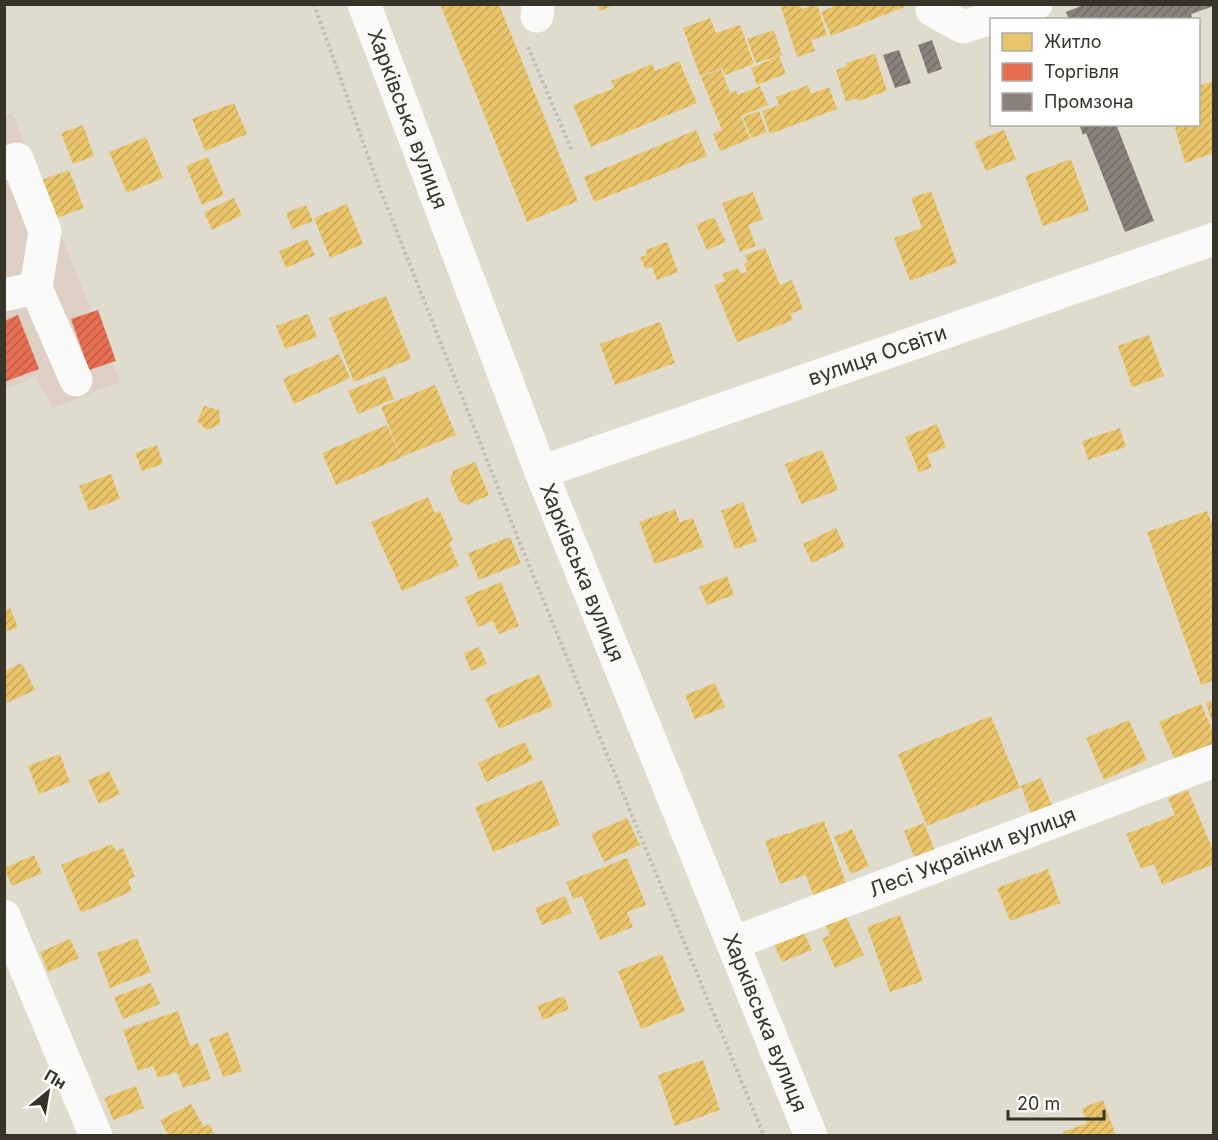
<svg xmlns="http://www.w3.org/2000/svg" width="1218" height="1140" viewBox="0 0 1218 1140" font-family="Inter,sans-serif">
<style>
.commercial{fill:#ddcfc3}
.homes{fill:url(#homes-hatch)}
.shops{fill:url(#shops-hatch)}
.industry{fill:url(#industry-hatch)}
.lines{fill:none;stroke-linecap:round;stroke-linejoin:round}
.path{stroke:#c1beb9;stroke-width:4;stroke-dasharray:3 3;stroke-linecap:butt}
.minor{stroke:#fafaf8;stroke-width:33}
.labels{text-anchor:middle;stroke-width:6;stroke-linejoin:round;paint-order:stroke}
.street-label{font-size:21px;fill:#363328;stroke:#fff}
</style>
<defs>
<pattern id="homes-hatch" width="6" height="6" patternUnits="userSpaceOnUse" patternTransform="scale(1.5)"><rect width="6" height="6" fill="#e9c46a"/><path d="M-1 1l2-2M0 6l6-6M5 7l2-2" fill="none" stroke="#c8a95c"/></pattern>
<pattern id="shops-hatch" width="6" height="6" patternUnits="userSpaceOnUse" patternTransform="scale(1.5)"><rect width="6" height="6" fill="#e76f51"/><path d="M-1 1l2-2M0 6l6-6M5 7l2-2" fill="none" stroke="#bc5c43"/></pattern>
<pattern id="industry-hatch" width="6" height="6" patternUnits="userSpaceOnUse" patternTransform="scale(1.5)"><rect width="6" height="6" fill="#8a817c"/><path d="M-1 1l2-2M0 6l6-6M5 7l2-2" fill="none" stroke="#726a66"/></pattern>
</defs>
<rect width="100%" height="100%" fill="#e0dccd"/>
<!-- commercial -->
<polygon class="commercial" points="12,113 120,382 53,408 35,376 5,390 4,117"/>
<!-- homes -->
<g class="homes">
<polygon points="440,4 499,4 578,201 527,222"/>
<polygon points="597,4 615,4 615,5 599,11"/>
<polygon points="780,4 800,4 801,9 817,4 827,35 811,40 815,51 797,57"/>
<polygon points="839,4 909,4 909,5 831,36 821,12"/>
<polygon points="710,18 716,33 740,25 754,64 725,75 722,68 700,76 683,28"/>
<polygon points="774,30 782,55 756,63 747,39"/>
<polygon points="875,54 887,91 858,101 857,98 846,102 836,70 847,66 846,63"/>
<polygon points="779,56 786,74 757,85 751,68"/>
<polygon points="679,61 697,103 591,147 573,105 614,88 611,81 652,64 655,71"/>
<polygon points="721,69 730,93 736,90 738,95 760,86 768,105 741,116 750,139 720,151 713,134 722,130 701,77"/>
<polygon points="1214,81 1214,153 1185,163 1174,124 1198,124 1198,86"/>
<polygon points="808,85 811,94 829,87 837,109 770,134 762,111 779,105 776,97"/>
<polygon points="234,103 247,134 205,151 192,119"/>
<polygon points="759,111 767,132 751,138 743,117"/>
<polygon points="83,125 94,156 73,164 61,133"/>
<polygon points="696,130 707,156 594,202 584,177"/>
<polygon points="1004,130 1016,159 986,171 974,142"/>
<polygon points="146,137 163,178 127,193 109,152"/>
<polygon points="208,157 224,195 202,205 186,166"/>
<polygon points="1071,159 1089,210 1043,226 1025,176"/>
<polygon points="69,170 84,208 57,218 42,180"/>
<polygon points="931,191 957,263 910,281 894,238 922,228 911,198"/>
<polygon points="753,192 763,219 748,225 756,246 740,252 722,203"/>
<polygon points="234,198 242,215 212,230 204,212"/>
<polygon points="347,204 363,244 330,258 314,218"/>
<polygon points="306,205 313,221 292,229 286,213"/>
<polygon points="714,217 726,242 707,250 696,225"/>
<polygon points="307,239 315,255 286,268 279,251"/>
<polygon points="667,242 678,272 657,280 652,267 645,269 640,257 647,255 646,250"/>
<polygon points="765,248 780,285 792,280 803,309 790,314 793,320 737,342 714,285 725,281 722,274 738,268 741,274 747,272 744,264 748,262 745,255"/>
<polygon points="386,296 411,359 354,382 329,318"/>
<polygon points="308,314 317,337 285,349 276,326"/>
<polygon points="660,322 675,363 615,385 600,344"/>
<polygon points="1149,335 1164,376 1132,387 1118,346"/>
<polygon points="339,354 350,378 294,404 283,379"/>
<polygon points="385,376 394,399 358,414 348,391"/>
<polygon points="435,385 456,435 401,457 381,407"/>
<polygon points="204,406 219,410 220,424 207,430 197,421"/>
<polygon points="937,424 946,447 927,455 932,467 919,473 905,437"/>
<polygon points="387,425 401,458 336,485 322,453"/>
<polygon points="1120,428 1126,447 1088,460 1082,441"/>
<polygon points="157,445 163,464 142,471 135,453"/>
<polygon points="822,450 838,490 801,504 785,464"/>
<polygon points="475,462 489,495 467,505 459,501 450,480 453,471"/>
<polygon points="111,474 120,499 89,511 79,486"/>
<polygon points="428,497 435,513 440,511 453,540 449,543 459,566 402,591 371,522"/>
<polygon points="743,502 757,541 735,549 721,511"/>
<polygon points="675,509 680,522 693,518 704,547 655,564 639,522"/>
<polygon points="1207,511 1214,529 1214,680 1201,685 1147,532"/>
<polygon points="836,528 845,547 812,563 803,544"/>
<polygon points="510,537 521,563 479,580 468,553"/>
<polygon points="727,576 734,595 707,605 699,587"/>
<polygon points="501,582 519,626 499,634 493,621 478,627 465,597"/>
<polygon points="10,608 18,627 4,632 4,611"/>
<polygon points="479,647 487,664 471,671 464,653"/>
<polygon points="22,663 35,690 4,704 4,671"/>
<polygon points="539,674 553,706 499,729 485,698"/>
<polygon points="715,683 725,707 695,719 685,695"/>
<polygon points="1214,700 1214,725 1213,725 1206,703"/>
<polygon points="1201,704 1214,733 1214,744 1175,760 1159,722"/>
<polygon points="991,716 1020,788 927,826 898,754"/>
<polygon points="1129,720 1147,760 1104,780 1086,738"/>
<polygon points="525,742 533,760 486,782 478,763"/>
<polygon points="60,754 70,782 39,794 28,766"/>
<polygon points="109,771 120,794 99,804 88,780"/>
<polygon points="1041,778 1053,808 1032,816 1021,786"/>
<polygon points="542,780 560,825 493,852 475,807"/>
<polygon points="1188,790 1214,853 1214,864 1162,885 1154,864 1141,869 1126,834 1175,815 1168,798"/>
<polygon points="627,818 640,845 604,862 591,834"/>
<polygon points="824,821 846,883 813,895 806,875 780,884 765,841"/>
<polygon points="924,823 935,851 915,859 904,831"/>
<polygon points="852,829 869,866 851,874 834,837"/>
<polygon points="112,844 116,851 123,848 135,877 128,880 132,891 81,913 61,865"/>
<polygon points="34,855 42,873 12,886 4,868"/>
<polygon points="627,858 646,905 627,912 633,927 600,940 582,896 573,899 566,882"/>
<polygon points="1048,869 1060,903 1010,921 997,888"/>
<polygon points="565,896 572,913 542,925 535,908"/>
<polygon points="900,915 923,981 890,992 867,927"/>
<polygon points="846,916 864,955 835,968 822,939 830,935 826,925"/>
<polygon points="802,928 812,950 782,962 772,940"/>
<polygon points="137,938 151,972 110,988 97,953"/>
<polygon points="70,939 79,958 48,972 40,952"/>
<polygon points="662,954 685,1011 641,1029 618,971"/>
<polygon points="151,983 160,1004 123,1019 114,997"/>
<polygon points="564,996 569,1009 543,1020 537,1006"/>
<polygon points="178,1011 190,1046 198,1043 211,1079 183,1088 177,1072 158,1078 153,1066 138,1071 123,1030"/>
<polygon points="228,1032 242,1071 223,1077 209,1039"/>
<polygon points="703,1060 720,1110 675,1126 658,1075"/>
<polygon points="136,1086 144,1108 113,1120 104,1098"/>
<polygon points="1103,1100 1116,1136 1064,1136 1063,1132 1087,1123 1082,1108"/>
<polygon points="191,1104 204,1127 209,1124 216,1136 169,1136 160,1120"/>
</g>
<!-- shops -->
<g class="shops">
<polygon points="98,310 116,361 89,370 71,319"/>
<polygon points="18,315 39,369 4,382 4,321"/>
</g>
<!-- industry -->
<g class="industry">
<polygon points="1086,4 1214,4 1214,6 1191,14 1193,20 1061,20 1068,17 1066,12"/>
<polygon points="932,40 942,69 928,74 918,45"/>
<polygon points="899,50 911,83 895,88 883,55"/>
<polygon points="1079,124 1116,124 1154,221 1125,232 1086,133 1083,135"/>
</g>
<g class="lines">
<!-- path -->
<g class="path">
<polyline points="314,4 378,184 519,541 764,1136"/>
<polyline points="528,47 572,151"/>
</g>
<!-- minor -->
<g class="minor">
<path id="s1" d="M364 4 541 472 811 1136"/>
<polyline points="932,10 963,27 1036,4"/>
<polyline points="537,16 538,4"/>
<polyline points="4,164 17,159 45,231 36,288 4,295"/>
<polyline points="36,288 76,380"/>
<path id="s2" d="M541 472 1214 239"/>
<polyline points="4,916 96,1136"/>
<path id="s3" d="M733 943 1214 761"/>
</g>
</g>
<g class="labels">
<!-- street labels -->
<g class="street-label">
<text dy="7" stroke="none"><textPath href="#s1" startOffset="123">Харківська вулиця</textPath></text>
<text dy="7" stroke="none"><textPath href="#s2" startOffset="356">вулиця Освіти</textPath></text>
<text dy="7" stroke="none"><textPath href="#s1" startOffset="609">Харківська вулиця</textPath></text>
<text dy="7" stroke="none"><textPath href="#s3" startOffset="256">Лесі Українки вулиця</textPath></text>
<text dy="7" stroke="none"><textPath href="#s1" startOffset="1095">Харківська вулиця</textPath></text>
</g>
</g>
<!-- border -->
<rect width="1218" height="1140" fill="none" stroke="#363328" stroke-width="12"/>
<!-- legend -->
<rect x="990" y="18" width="210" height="108" fill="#ffffff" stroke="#afada9" stroke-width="1.5"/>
<rect x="1002" y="33" width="30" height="18" fill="#e9c46a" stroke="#afada9" stroke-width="1.5"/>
<text x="1044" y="48" font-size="18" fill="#363328">Житло</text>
<rect x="1002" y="63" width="30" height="18" fill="#e76f51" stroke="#afada9" stroke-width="1.5"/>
<text x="1044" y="78" font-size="18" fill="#363328">Торгівля</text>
<rect x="1002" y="93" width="30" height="18" fill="#8a817c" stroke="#afada9" stroke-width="1.5"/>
<text x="1044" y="108" font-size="18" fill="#363328">Промзона</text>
<!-- north arrow -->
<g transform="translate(48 1092) rotate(30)" stroke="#ffffff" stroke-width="4.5" paint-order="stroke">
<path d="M0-4.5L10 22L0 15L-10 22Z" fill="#363328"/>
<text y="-9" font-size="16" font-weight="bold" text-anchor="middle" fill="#363328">Пн</text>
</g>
<!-- scale -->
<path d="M1008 1110v9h96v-9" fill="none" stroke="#363328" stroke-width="3"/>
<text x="1017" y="1110" font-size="18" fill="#363328" stroke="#ffffff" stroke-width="4.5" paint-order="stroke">20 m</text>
</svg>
